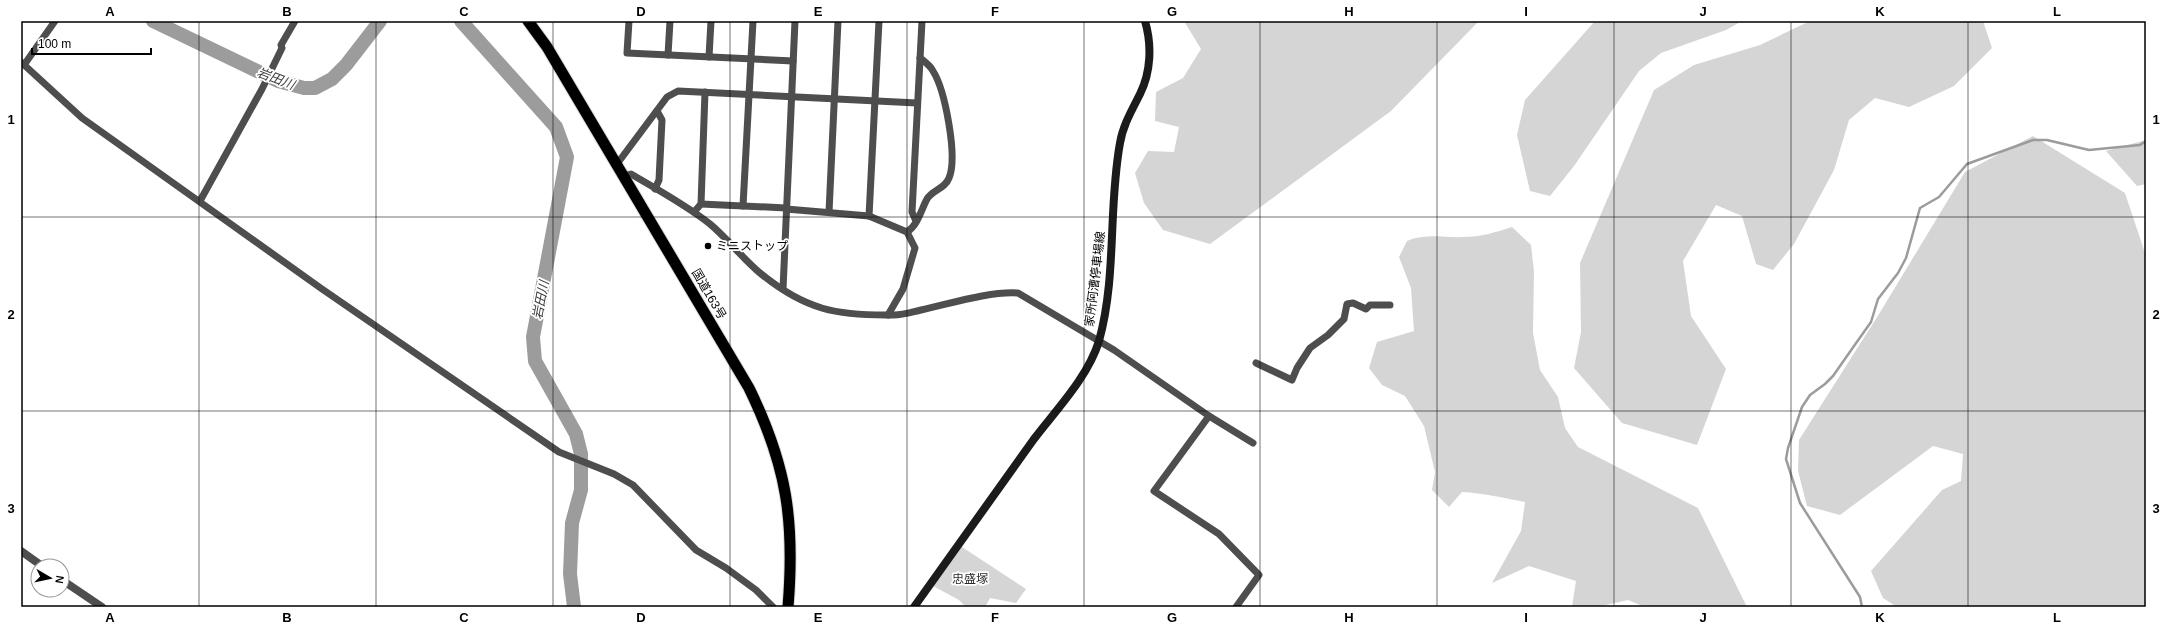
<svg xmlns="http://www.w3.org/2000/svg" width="2167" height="628" viewBox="0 0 2167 628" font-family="Helvetica,'Noto Sans JP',sans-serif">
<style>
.green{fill:#d5d5d5}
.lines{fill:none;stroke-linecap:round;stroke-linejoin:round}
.stream{stroke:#9c9c9c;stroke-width:2.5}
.river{stroke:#9c9c9c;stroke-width:14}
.trunk-casing{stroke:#dbdbdb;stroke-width:13}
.minor{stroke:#4e4e4e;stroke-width:7}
.tertiary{stroke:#4e4e4e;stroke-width:8}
.secondary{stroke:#1b1b1b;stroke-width:8}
.trunk{stroke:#000;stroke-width:11}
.grid{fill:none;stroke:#000;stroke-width:1;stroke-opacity:0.55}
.poi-dot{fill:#000;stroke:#fff;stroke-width:1.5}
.labels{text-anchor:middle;stroke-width:3.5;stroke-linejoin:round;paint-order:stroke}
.poi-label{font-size:12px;fill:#000;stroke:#fff;text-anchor:start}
.street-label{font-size:12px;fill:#000;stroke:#fff}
.park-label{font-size:12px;fill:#2c2c2c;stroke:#fff}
.water-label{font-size:13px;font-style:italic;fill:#3d3d3d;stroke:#fff}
.neatline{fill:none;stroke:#000;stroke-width:1.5}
.grid-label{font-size:13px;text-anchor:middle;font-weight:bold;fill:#000}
</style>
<rect width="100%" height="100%" fill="#fff"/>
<!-- green -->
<g class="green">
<polygon points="1184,21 1479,21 1391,111 1210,244 1163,230 1144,203 1135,173 1148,151 1174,152 1179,127 1155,121 1156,92 1183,78 1201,49"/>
<polygon points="1595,21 1742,21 1726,30 1661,53 1639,71 1574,166 1550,196 1530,191 1517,135 1525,100"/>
<polygon points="1810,21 1983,21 1992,48 1954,86 1909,107 1875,98 1849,120 1834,170 1794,244 1773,270 1756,264 1742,216 1716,205 1683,261 1691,316 1726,369 1697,445 1622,423 1574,368 1581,332 1580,263 1654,90 1694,65 1760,45"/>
<polygon points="2033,136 2125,193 2146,256 2146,607 1897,607 1883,598 1871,571 1942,490 1961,481 1963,454 1933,446 1840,515 1807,506 1798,471 1799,440 1879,314 1965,172"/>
<polygon points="2146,140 2146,184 2137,186 2106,151"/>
<path d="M1512 227 1531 245 1534 272 1533 333 1540 370 1558 397 1565 428 1578 447 1698 508 1747 607H1645L1628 600 1597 607H1572L1576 581 1529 566 1492 583 1521 531 1525 502C1504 498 1483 493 1462 492L1449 507 1432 490 1435 472 1424 426 1405 396 1382 385 1369 368 1377 342 1414 331 1411 288 1399 257 1407 241C1426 233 1444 238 1464 237 1480 237 1497 232 1512 227Z"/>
<polygon points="962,547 1026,589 1016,603 990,598 985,607 966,607 959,600 933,586"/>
</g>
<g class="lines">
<!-- stream -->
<polyline class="stream" points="1862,607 1860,597 1800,503 1786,459 1788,448 1802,407 1810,395 1825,384 1833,376 1854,346 1871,322 1878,299 1898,273 1906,258 1920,208 1939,197 1967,164 2033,140 2047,140 2089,150 2140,145 2146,141"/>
<!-- river -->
<g class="river">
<polyline points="153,21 278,81 304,88 315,88 332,79 346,65 380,21"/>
<polyline points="461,21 556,127 567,157 533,337 535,361 576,434 581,454 581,490 572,523 570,574 574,607"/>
</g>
<defs>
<path id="trunk" d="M528 21 547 47 749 388C787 466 795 521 788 607"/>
</defs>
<!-- trunk casing -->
<use href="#trunk" class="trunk-casing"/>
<!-- minor -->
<g class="minor">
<polyline points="629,21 627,53 793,61"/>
<polyline points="668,55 670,21"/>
<polyline points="709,57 711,21"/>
<polyline points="21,62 82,118 322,289 559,452 614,474 633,485 696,550 726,568 756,590 773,607"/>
<polyline points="24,65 55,21"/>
<polyline points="617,164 667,97 678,91 917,103"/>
<path d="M624 176 631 174C658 190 686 205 710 224 728 239 742 258 760 273 805 310 837 316 894 315 903 315 912 312 921 310 949 304 990 291 1018 293L1114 350 1209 416 1253 443"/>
<polyline points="655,189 659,180 662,120 657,111"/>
<polyline points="200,201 262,89 282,48 281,45 295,21"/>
<polyline points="701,204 786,208"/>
<polyline points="743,206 753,21"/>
<polyline points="786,209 869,216 907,232 915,248 903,289 888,315"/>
<polyline points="694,212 701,204 705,92"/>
<polyline points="829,212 838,21"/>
<polyline points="869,216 879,21"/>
<polyline points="916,221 912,212 922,21"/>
<path d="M907 232C918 225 921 210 927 199 932 190 945 189 949 178 958 157 945 90 933 71 930 65 925 62 920 58"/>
<polyline points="783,289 795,21"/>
<polyline points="1256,363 1292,380 1297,368 1310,348 1328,335 1344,319 1347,304 1353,303 1366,309 1370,305 1390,305"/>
<polyline points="1209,416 1154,491 1219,534 1259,575 1236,607"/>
</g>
<!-- tertiary -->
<g class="tertiary">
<polyline points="21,551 42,566"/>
<polyline points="62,580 102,607"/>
</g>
<!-- secondary -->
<path class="secondary" d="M914 607C954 551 994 495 1034 439 1056 410 1088 377 1099 341 1117 276 1108 208 1120 143 1123 125 1132 110 1140 94 1151 72 1152 45 1145 21"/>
<!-- trunk -->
<use href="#trunk" class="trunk"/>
</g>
<!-- grid -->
<path class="grid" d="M199 21V607M376 21V607M553 21V607M730 21V607M907 21V607M1084 21V607M1260 21V607M1437 21V607M1614 21V607M1791 21V607M1968 21V607M21 217H2146M21 411H2146"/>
<!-- markers -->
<circle class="poi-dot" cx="708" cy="246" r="4"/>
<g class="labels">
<!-- poi labels -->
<g class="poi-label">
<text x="716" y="250">ミニストップ</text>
</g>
<!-- street labels -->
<g class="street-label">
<text transform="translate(1095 279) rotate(-83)" y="4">家所阿漕停車場線</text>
<text transform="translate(709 294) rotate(60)" y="4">国道163号</text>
</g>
<!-- park labels -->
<g class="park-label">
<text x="970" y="583">忠盛塚</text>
</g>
<!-- water labels -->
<g class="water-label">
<text transform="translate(276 78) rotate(21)" y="5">岩田川</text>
<text transform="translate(540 300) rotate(-79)" y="5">岩田川</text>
</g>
</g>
<!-- border -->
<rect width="2167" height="628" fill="none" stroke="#ffffff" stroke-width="44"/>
<!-- north arrow -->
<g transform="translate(50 578) rotate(99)"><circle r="19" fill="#ffffff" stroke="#999999"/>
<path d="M0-3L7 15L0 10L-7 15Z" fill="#000000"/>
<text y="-6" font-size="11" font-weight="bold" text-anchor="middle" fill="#000000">N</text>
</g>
<!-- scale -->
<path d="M32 48v6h119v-6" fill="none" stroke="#000000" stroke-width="2"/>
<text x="38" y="48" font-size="12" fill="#000000" stroke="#ffffff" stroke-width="3" paint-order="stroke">100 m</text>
<rect x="22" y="22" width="2123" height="584" class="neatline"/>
<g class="grid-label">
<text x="110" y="16">A</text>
<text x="287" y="16">B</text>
<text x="464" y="16">C</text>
<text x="641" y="16">D</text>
<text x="818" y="16">E</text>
<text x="995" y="16">F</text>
<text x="1172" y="16">G</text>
<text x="1349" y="16">H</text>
<text x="1526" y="16">I</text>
<text x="1703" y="16">J</text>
<text x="1880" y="16">K</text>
<text x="2057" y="16">L</text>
<text x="11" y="124">1</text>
<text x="2156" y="124">1</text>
<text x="11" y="319">2</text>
<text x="2156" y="319">2</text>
<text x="11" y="513">3</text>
<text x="2156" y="513">3</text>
<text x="110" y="622">A</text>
<text x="287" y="622">B</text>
<text x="464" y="622">C</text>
<text x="641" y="622">D</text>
<text x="818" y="622">E</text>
<text x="995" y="622">F</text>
<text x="1172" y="622">G</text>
<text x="1349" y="622">H</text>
<text x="1526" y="622">I</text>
<text x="1703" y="622">J</text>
<text x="1880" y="622">K</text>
<text x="2057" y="622">L</text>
</g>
</svg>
